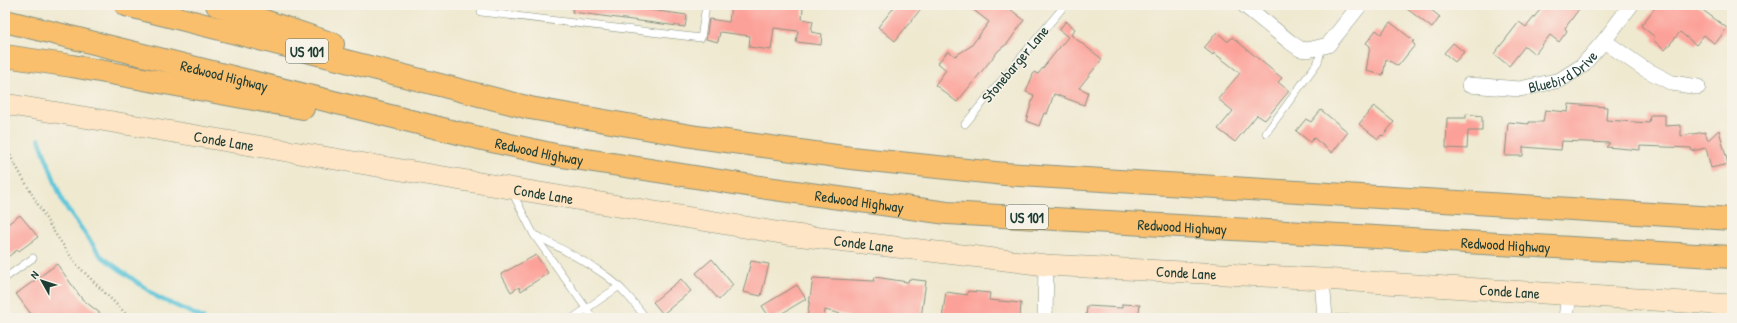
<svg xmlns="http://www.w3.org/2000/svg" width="1737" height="323" font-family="'Patrick Hand',sans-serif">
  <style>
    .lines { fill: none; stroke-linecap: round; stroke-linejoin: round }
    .stream { stroke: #5ec6da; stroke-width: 4.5 }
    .building { fill: #fca199 }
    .lane-casing { stroke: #879382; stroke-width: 8 }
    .street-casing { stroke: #879382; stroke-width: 16 }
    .secondary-casing { stroke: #879382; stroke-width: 22 }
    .highway-casing { stroke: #879382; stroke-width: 24 }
    .path { stroke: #879382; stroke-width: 2.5; stroke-dasharray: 1 3; stroke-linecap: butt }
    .lane { stroke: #fff; stroke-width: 7 }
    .street { stroke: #fff; stroke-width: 15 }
    .secondary { stroke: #fde5c5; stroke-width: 21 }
    .highway { stroke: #f9bf6d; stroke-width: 22 }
    .labels { text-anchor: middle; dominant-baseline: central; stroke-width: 3; stroke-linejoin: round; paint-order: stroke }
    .shield { fill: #f7f3e8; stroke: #60746a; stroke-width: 1 }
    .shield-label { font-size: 14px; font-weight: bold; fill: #1f3d34 }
    .street-label { font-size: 15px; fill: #1f3d34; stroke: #f7f3e8 }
  </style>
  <rect width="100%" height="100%" fill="#f7f3e8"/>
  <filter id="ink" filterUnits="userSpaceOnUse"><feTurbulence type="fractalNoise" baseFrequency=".025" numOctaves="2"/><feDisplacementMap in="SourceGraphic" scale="8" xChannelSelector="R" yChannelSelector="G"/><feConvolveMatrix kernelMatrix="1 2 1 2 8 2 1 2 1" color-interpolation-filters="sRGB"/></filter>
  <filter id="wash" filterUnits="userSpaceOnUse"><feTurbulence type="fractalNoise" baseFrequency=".012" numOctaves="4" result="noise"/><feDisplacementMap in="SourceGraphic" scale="16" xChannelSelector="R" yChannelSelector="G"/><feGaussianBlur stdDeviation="0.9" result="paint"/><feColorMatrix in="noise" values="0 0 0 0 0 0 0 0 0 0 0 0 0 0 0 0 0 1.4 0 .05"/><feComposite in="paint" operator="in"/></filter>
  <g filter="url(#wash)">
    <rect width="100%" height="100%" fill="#efe9d0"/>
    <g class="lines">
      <g class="stream">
        <polyline points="39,139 63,203 101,256 159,298 203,318"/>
        <polyline points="1456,318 1455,315 1509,318"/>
      </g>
    </g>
    <g id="blocks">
      <g class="building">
        <polygon points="573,5 614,5 687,15 685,27 572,12"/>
        <polygon points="731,5 793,5 793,7 803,8 802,19 813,21 811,32 822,34 821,45 796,42 798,31 774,28 771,50 749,47 750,36 720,32 718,42 706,39 709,19 729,22"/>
        <polygon points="896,5 924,5 895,41 878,27"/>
        <polygon points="967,5 1005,5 1024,20 1008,43 999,50 957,102 935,85 946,70 938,63 948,51 955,56 971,46 989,22"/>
        <polygon points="1402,5 1425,5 1440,17 1432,28"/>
        <polygon points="1544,5 1582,5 1565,28 1567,31 1559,42 1550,35 1535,54 1525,46 1509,66 1494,54 1519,22 1526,27"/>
        <polygon points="1657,5 1696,5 1727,28 1715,44 1704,35 1696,45 1680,32 1665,50 1653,40 1655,37 1641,26"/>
        <polygon points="1066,21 1075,29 1071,35 1102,59 1079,88 1088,92 1084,105 1054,94 1047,114 1044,113 1039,126 1026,121 1034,95 1026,92 1034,72 1038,74 1068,37 1059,30"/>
        <polygon points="1390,22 1414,41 1412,42 1415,45 1398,66 1386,59 1383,75 1366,71 1370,46 1366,43 1376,30 1381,34"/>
        <polygon points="1217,32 1227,41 1229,41 1232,37 1282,78 1278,82 1289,91 1265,120 1257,115 1235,142 1218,129 1233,111 1218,99 1240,73 1214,53 1213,55 1204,48"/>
        <polygon points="1453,43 1464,52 1455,62 1444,53"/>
        <polygon points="1569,104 1607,107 1606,120 1649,123 1650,115 1665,115 1665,126 1681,125 1681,136 1705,132 1708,140 1719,130 1728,164 1711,168 1706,148 1692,151 1691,148 1640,146 1640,150 1606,147 1610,143 1562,141 1561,150 1523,147 1523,156 1505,156 1508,122 1529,124 1529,122 1543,122 1545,110 1568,112"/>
        <polygon points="1374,106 1394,122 1383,136 1381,135 1378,139 1359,124"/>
        <polygon points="1321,110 1348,132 1332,153 1314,138 1310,142 1296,131 1306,119 1311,122"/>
        <polygon points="1466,114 1482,116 1482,131 1468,131 1467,149 1446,148 1447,118 1466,118"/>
        <polygon points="20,215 38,237 19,251 17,250 5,259 5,226"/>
        <polygon points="536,255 548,273 521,291 519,287 511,292 501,274"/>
        <polygon points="712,259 733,285 719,300 696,273"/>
        <polygon points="751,261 769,264 761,296 743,292"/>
        <polygon points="57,264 82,299 106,318 34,318 16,294"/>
        <polygon points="875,277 908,282 909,279 926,281 921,318 848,318 849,316 825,310 824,318 807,318 813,278 874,281"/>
        <polygon points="681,279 691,291 663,314 653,302"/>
        <polygon points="797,285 806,299 774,318 770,318 762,306"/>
        <polygon points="968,291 990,293 989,300 1021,303 1020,318 942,318 946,292 967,295"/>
        <polygon points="1122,304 1140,305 1138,318 1086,318 1087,306 1122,308"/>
      </g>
    </g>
  </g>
  <g filter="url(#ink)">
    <use href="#blocks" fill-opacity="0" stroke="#879382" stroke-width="1"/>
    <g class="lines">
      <g class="lane-casing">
        <g id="lane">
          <polyline points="482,5 481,12 701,38 706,5"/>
          <polyline points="965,124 1065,5"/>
          <polyline points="1266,133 1318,62 1322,47"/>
          <polyline points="512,192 534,235 593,318"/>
          <path d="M 537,236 C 560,248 584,260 605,275 C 621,286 634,303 646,318"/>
          <polyline points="5,278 33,258"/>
          <polyline points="573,318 618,287"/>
          <polyline points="1339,318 1346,318"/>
        </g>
      </g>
      <g class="street-casing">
        <g id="street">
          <polyline points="1244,5 1290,42 1300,49 1308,50 1328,45 1360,5"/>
          <polyline points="1604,41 1643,68 1672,83 1698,87"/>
          <path id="s1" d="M 1469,85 L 1520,89 L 1560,80 L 1582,66 L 1604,41 L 1631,5"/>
          <polyline points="1322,279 1325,318"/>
          <polyline points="1045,318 1046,265"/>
          <polyline points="1566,318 1569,295"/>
        </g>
      </g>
      <g class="secondary-casing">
        <g id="secondary">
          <path id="s2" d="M 5,104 L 787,234 L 1046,265 L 1322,279 L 1732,305"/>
        </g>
      </g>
      <g class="highway-casing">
        <g id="highway">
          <polyline points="126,5 530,108 697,137 851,158 1005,174 1732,219"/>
          <polyline points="217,5 333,44"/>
          <path id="s3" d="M 5,21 L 483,139 L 555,155 L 746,185 L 947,213 L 1732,257"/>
          <polyline points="5,56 72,66 303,108"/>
        </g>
      </g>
      <polyline class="path" points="5,140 12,159 29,189 52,229 76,264 130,318"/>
      <use href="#lane" class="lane"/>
      <use href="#street" class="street"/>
      <use href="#secondary" class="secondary"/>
      <use href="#highway" class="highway"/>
    </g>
  </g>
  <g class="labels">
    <g class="shield">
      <rect x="286" y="39" width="42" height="24" rx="3"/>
      <rect x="1006" y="205" width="42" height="24" rx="3"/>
    </g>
    <g class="shield-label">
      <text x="307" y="51">US 101</text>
      <text x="1027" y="217">US 101</text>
    </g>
    <g class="street-label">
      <text transform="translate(1015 64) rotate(-50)">Stonebarger Lane</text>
      <text stroke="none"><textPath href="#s1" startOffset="98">Bluebird Drive</textPath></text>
      <text stroke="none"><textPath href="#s3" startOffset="226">Redwood Highway</textPath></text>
      <text stroke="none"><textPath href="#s2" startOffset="222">Conde Lane</textPath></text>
      <text stroke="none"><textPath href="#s3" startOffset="550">Redwood Highway</textPath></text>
      <text stroke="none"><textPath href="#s2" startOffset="546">Conde Lane</textPath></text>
      <text stroke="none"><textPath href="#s3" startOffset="874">Redwood Highway</textPath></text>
      <text stroke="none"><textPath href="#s3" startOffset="1198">Redwood Highway</textPath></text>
      <text stroke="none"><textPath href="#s2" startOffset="870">Conde Lane</textPath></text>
      <text stroke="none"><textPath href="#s3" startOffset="1522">Redwood Highway</textPath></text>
      <text stroke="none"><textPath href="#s2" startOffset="1194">Conde Lane</textPath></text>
      <text stroke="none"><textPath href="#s2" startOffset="1518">Conde Lane</textPath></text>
    </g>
  </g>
  <rect width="1737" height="323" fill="none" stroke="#f7f3e8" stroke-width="20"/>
  <g transform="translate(42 281) rotate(309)" stroke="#f7f3e8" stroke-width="3" paint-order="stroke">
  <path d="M0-3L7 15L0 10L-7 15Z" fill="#1f3d34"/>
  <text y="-6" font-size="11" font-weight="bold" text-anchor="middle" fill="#1f3d34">N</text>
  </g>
</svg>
